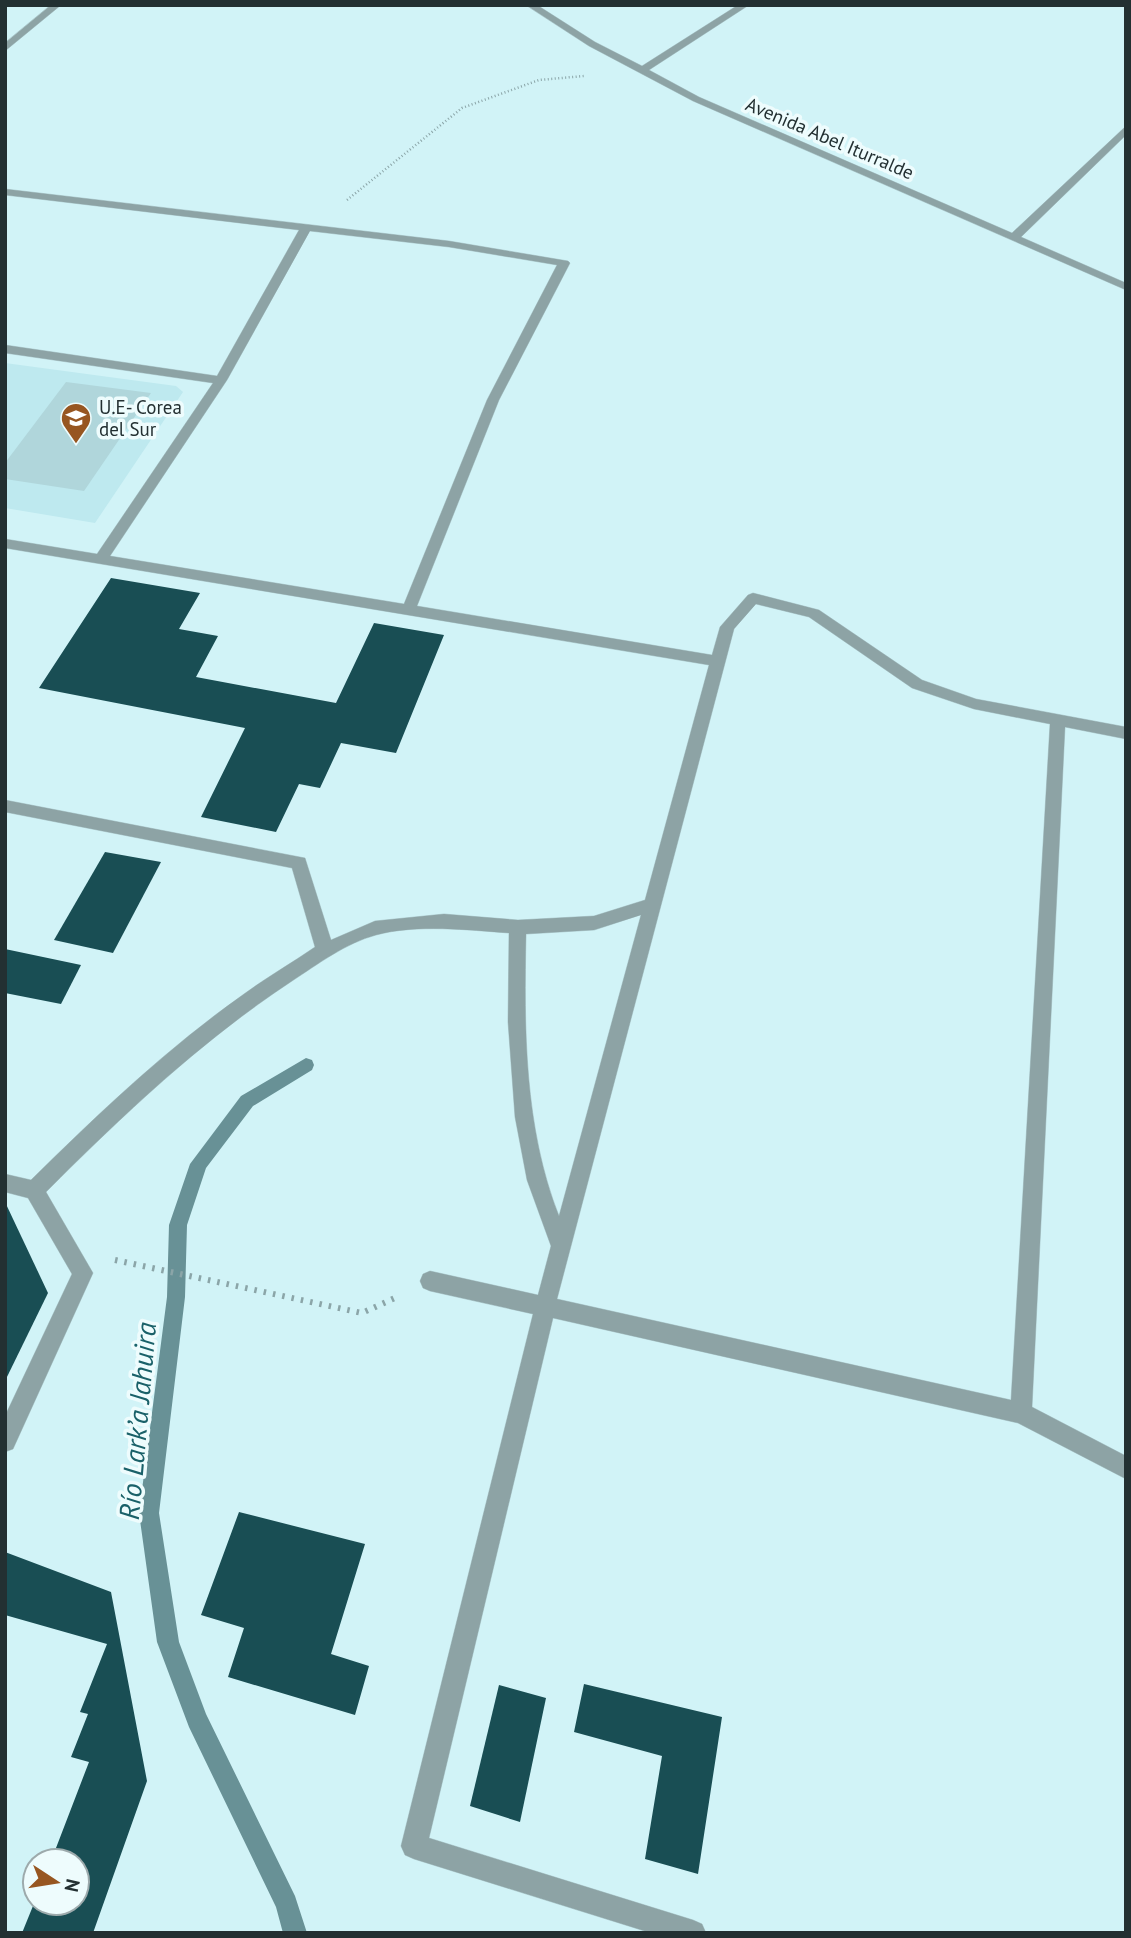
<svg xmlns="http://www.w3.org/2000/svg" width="1131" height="1938" font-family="'PT Sans',sans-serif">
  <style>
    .built { fill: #bee9ef }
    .green { fill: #b0d6db }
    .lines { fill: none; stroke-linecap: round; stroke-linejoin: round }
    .stream { fill: #689196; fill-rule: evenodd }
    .building { fill: #194e54 }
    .minor-casing { stroke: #b2d0d4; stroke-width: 1 }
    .path-far1 { stroke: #8ba5a8; stroke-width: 2.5; stroke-dasharray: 1 2.5; stroke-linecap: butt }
    .path { stroke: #8ba5a8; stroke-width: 6; stroke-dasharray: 2.5 7; stroke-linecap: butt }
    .minor { fill: #8da3a5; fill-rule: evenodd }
    .labels { text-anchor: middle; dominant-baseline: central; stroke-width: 7; stroke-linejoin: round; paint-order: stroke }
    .far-street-label { font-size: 19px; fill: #233032; stroke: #eefcfd }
    .far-poi-label { font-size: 19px; fill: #233032; stroke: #eefcfd; text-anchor: start }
    .near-water-label { font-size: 28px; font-style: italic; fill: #1a6169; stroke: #eefcfd }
  </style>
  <rect width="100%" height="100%" fill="#d1f3f7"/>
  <polygon class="built" points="5,363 176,386 183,392 95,523 5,508"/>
  <polygon class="green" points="66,382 151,393 84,491 5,479 5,463"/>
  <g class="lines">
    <polygon class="stream" points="306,1058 312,1060 314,1065 312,1070 253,1106 206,1168 187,1225 185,1297 159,1513 179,1642 206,1714 295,1896 307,1933 283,1933 276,1907 189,1727 157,1642 139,1513 167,1297 169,1225 190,1164 241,1096"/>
  </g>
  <g class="building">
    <polygon points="111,578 200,593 179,629 218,636 196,677 336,703 374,623 444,635 396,753 341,743 320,788 299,784 276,832 201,817 245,728 39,688"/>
    <polygon points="105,852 161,862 113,953 54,940"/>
    <polygon points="5,949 81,965 61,1004 5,993"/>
    <polygon points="5,1202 48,1293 5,1381"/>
    <polygon points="239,1512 365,1544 331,1654 369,1666 355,1715 228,1677 244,1628 201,1615"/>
    <polygon points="5,1552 111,1592 147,1781 93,1933 22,1933 35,1901 35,1903 77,1903 77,1861 51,1861 89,1762 71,1757 88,1714 80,1712 107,1644 5,1615"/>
    <polygon points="584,1684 722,1717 698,1874 645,1859 662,1756 574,1732"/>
    <polygon points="499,1685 546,1698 520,1822 470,1806"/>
  </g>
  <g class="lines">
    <g class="minor-casing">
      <g id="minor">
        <polygon points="51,5 61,5 5,51 5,43"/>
        <polygon points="526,5 537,5 595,42 642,66 738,5 749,5 649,70 699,97 1012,233 1126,126 1126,135 1021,237 1126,283 1126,290 693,101 589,46"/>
        <path d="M 5,189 L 449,241 L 568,261 L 570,263 L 499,400 L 417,606 L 712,655 L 720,627 L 748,595 L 753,593 L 819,610 L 922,680 L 976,699 L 1126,727 L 1126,739 L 1065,727 L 1032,1407 L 1126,1456 L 1126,1479 L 1018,1423 L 553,1318 L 429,1838 L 693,1920 L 702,1924 L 706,1933 L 651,1933 L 414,1859 L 405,1855 L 401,1846 L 533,1314 L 430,1291 L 423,1288 L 420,1281 L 423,1274 L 430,1271 L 538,1295 L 551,1246 L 527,1180 L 515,1117 L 508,1022 L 509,933 C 468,930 416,924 376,935 C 346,943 318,964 292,981 C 201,1041 123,1115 46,1192 L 93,1273 L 13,1449 L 5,1452 L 5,1416 L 72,1274 L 28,1198 L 5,1192 L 5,1174 L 31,1180 C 98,1114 166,1049 244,994 C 267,977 292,963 315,947 L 292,868 L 5,812 L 5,800 L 305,858 L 331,940 L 375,921 L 444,914 L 518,920 L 594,916 L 645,900 L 709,665 L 5,548 L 5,539 L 97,554 L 213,383 L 5,353 L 5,345 L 217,376 L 299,230 L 5,195 ZM 310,231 L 449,247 L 557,265 L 487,400 L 404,604 L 110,556 L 227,380 ZM 756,604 L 809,617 L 912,688 L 974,709 L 1050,724 L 1011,1400 L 557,1299 L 734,629 ZM 641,915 L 559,1216 C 524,1127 524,1028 526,934 L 594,930 Z"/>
      </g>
    </g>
    <polyline class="path-far1" points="347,200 462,108 539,80 584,76"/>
    <polyline class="path" points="115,1260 362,1313 397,1297"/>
    <use href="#minor" class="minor"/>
  </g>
  <defs>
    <g id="school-pin" transform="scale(1.575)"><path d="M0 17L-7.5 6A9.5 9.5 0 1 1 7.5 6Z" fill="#975621" stroke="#eefcfd"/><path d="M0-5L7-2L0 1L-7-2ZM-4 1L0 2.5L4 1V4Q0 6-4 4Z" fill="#fff"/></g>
  </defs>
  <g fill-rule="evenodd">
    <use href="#school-pin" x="76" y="418"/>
  </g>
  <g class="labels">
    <g class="far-street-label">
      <text transform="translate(830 138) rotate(23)">Avenida Abel Iturralde</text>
    </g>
    <g class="far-poi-label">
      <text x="99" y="407">U.E- Corea<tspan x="99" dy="22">del Sur</tspan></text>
    </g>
    <g class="near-water-label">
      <text transform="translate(137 1421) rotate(-85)">Río Lark’a Jahuira</text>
    </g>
  </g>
  <rect width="1131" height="1938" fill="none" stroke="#233032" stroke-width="14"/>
  <g transform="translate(56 1882) rotate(102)"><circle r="33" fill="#eefcfd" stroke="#9daaac" stroke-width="2"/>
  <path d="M0-5L12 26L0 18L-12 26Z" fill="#975621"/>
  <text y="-10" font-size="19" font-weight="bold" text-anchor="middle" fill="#233032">N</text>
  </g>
</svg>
